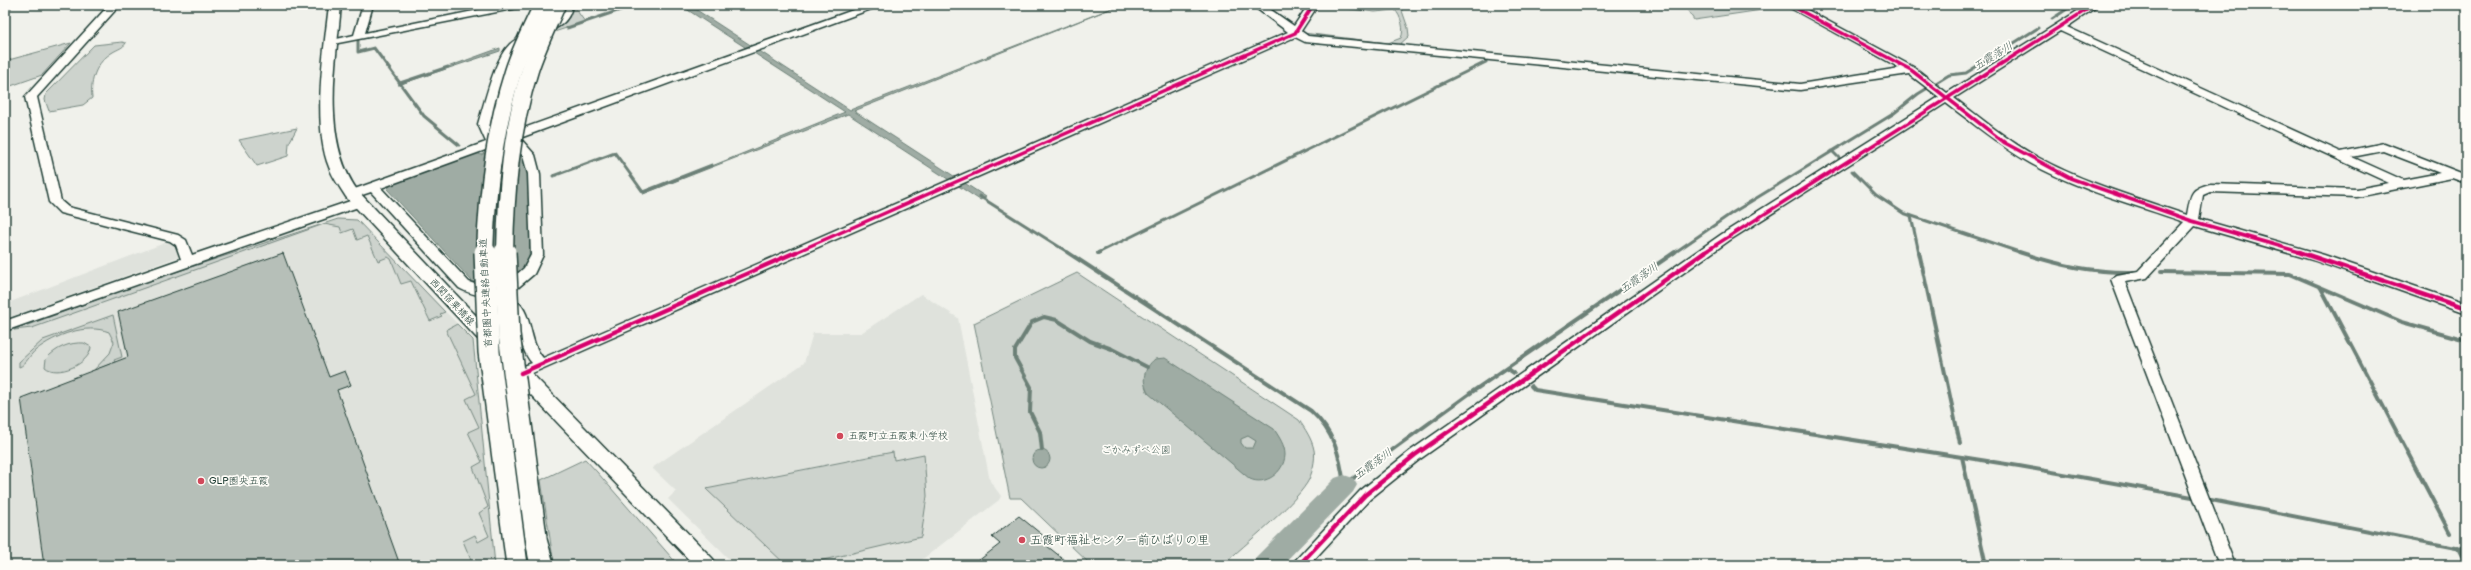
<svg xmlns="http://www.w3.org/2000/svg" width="2471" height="570" font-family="'Balsamiq Sans','Klee One',sans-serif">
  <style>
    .built { fill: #dfe2dc }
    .green { fill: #cdd3cd; stroke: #768880 }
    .water { fill: #9faca4; stroke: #6c8077; fill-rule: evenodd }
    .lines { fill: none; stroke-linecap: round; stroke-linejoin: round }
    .stream-far1 { stroke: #6c8077; stroke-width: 3 }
    .stream { stroke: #6c8077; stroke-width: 4 }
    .river { fill: #9faca4; fill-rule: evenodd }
    .building { fill: #b6bfb8; stroke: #1f3d34 }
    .minor-casing { stroke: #1f3d34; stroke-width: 3 }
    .major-casing { stroke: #1f3d34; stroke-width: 3 }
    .highway-casing { stroke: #1f3d34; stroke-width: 3 }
    .minor { fill: #fdfcf7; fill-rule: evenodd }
    .major { fill: #fdfcf7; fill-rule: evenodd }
    .highway { fill: #fdfcf7; fill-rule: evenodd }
    .highway-bridge-far1-casing { stroke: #1f3d34; stroke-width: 19; stroke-linecap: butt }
    .highway-bridge-casing { stroke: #1f3d34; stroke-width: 24; stroke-linecap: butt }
    .highway-bridge-far1 { stroke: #fdfcf7; stroke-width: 16 }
    .highway-bridge { stroke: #fdfcf7; stroke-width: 21 }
    .cycleway-far1-casing { stroke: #fdfcf7; stroke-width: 5.5 }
    .cycleway-casing { stroke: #fdfcf7; stroke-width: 7 }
    .cycleway-far1 { stroke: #d6006c; stroke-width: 3.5 }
    .cycleway { stroke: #d6006c; stroke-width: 4.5 }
    .poi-dot { fill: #d1495b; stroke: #fdfcf7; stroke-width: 1.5 }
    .labels { text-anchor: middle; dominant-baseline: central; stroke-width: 3.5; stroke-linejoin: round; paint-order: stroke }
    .street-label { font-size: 10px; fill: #1f3d34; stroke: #fdfcf7 }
    .poi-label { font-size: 10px; fill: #1f3d34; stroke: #fdfcf7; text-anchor: start }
    .park-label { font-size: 10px; fill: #425b53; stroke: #fdfcf7 }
    .water-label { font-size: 11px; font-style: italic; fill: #455e56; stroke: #fdfcf7 }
    .near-poi-label { font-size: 12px; fill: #1f3d34; stroke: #fdfcf7; text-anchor: start }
  </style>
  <rect width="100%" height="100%" fill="#f0f1eb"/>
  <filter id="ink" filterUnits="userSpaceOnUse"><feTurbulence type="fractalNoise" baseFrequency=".025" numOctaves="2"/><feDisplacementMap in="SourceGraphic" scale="8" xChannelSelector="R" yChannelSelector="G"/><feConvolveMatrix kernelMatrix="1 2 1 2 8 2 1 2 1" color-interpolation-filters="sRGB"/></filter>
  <g filter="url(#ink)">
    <g class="built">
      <polygon points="338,219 357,220 473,340 495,565 5,565 5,333 142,283"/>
      <polygon points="170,241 177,244 178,257 5,319 5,304"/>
      <polygon points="921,294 958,318 990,481 1001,496 999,500 915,565 735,565 668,499 676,491 652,468 804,363 813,333 861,333"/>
    </g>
    <g class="green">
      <polygon points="570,5 576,5 575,8 585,22 551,33"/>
      <path d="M 1319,5 L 1374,9 L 1400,5 L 1408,28 L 1409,36 L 1397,47 L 1308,38 L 1303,33 L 1388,43 L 1401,38 C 1405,30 1401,16 1395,10 L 1375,12 Z"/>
      <polygon points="1684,5 1757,5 1762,10 1694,20"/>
      <path d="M 122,42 L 126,43 C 123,48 118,49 113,52 C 96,62 90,80 92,98 L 83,105 L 49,111 L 45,100 L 46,94 L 94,45 Z"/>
      <polygon points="71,43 42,75 5,88 5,61"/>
      <polygon points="297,128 289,143 288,156 257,166 239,140"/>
      <polygon points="338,219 357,220 445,312 440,314 442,316 430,321 411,281 401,284 391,259 388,257 378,261 367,236 357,240 353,229 342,233 340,227 324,224 32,328 14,330 142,283"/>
      <path d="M 1077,273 L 1299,420 C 1305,429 1312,439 1314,450 C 1316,459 1312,475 1307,483 C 1291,508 1246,543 1223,565 L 1091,565 L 1021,498 L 1010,498 L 974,323 Z"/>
      <path d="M 113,315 L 122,357 L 114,360 L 115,362 L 93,371 L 110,353 L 114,342 L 109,332 C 86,323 55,335 36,350 C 30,354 26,365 19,367 L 19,362 L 43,340 Z"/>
      <polygon points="457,324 473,340 495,565 473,565 463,541 475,535 478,542 489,536 479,513 488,507 473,467 482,462 468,432 479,427 466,399 476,394 446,330"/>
      <path d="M 84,343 L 91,347 C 90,364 57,378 45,367 L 46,359 C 56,348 69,342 84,343 Z"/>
      <polygon points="893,452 894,460 924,454 927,496 921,537 802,565 786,565 706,489"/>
      <polygon points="585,459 597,472 678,565 554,565 541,480"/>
    </g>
    <g class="water">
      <polygon points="680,5 689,5 850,110 1120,5 854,111 986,197 980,200 848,114 643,194 845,112"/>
      <polygon points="500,48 500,51 398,85"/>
      <path d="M 515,140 C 537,181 530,216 529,260 L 524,270 L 503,289 L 478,286 L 470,279 L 387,189 L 392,184 L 477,153 L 481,155 L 499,145 Z"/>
      <path d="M 1165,358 L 1274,429 C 1279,437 1285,445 1285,455 C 1284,473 1265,486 1250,479 L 1148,393 C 1141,380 1144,368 1155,359 ZM 1248,436 L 1256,441 L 1253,448 L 1245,448 L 1241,443 L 1241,439 Z"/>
      <circle cx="1041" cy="459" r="9"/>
    </g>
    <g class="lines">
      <g class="stream-far1">
        <polyline points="5,14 12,5"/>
        <polyline points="1283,19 1292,25"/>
        <polyline points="2052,19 2073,5"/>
        <polyline points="567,28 635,5"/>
        <polyline points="358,41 358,52 374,48 424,116 459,145"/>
        <polyline points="400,83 448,67"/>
        <polyline points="1832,151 1840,159"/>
        <polyline points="1852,171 1876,195 1903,213 2022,253"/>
        <polyline points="553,176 615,153 643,192 712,165"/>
        <polyline points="979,196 1069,253"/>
        <polyline points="1911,216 1919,253"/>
        <polyline points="1098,253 1486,62"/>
        <polyline points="1674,253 1732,213 1893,114 1918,94 1949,75 1966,73 2038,28"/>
      </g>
      <g class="stream">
        <path d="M 1067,252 L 1311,411 C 1334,432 1340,455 1344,485 L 1469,394 L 1675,252"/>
        <polyline points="1919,252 1960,443"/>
        <path d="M 2019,252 C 2059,265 2092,273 2134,272"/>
        <polyline points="1098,253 1100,252"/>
        <polyline points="2161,272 2290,274 2402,322 2466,340"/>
        <polyline points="2321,288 2450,533"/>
        <polyline points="1508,369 1514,373"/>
        <polyline points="1531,386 1535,390 2019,466 2198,498"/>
        <polyline points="1042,450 1040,432 1030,412 1031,387 1015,358 1015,350 1032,322 1044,317 1057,320 1090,341 1112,349 1147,367"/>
        <polyline points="1962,457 1986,565"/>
        <polyline points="2206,499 2466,550"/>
        <polyline points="2458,548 2466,564"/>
      </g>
      <polygon class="river" points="1344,475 1353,478 1357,485 1353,492 1282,565 1252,565 1256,557 1335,478"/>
    </g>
    <g class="building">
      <polygon points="283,253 329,377 345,371 351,385 337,390 400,565 44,565 21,398 128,357 118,312"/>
      <polygon points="1019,516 1051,542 1047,546 1071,565 973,565 1000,544 992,537"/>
    </g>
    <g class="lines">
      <g class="minor-casing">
        <g id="minor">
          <polygon points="109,5 120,5 37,97 61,201 68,207 178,235 186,240 192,255 356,199 364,199 366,202 364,205 5,331 5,321 181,259 176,245 170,241 60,213 49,202 25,97"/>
          <polygon points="363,5 373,5 365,33 503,5 523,5 518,8 328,45 328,41 354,35"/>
          <path d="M 562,5 L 572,5 C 569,34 533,32 517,49 C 506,60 495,107 490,124 L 496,138 L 867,5 L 882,5 L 520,138 L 535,155 L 540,174 L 543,255 L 534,274 L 508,296 C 535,306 526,339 543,358 L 1288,32 L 1252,5 L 1264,5 L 1294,26 L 1308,5 L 1318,5 L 1301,31 L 1308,36 L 1800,84 L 1900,68 L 1785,5 L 1798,5 L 1915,68 L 1947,93 L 2087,5 L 2099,5 L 2067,27 L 2341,152 L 2384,143 L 2466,175 L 2466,183 L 2452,178 L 2357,197 L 2210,192 L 2203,195 L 2199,219 L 2324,255 L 2466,304 L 2466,314 L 2316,261 L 2195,226 L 2147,278 L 2125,282 L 2235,565 L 2219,565 L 2111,279 L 2117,275 L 2138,271 L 2184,222 C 2133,204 2078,190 2030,163 C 2000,146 1974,124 1946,103 L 1730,240 L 1420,459 L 1370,499 L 1309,565 L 1291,565 L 1360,491 L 1410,451 L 1722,234 L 1939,97 L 1909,74 L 1800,90 L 1305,42 L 1295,37 L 521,378 L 516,377 L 514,373 L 516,369 L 532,363 C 517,346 521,318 508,307 C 495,296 474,297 459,288 L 371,192 L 353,198 L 347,194 L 349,191 L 486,142 L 478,124 C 485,102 494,59 510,44 C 525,30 559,30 562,5 ZM 2060,31 L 2389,183 L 2357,189 L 2210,184 C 2189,189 2191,195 2187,215 C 2137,198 2085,183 2039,158 C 2008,141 1982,119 1954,98 ZM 510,141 L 523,156 L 528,174 L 531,255 L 524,268 L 497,292 L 469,282 L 381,188 ZM 2383,151 L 2440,173 L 2403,180 L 2352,157 Z"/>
        </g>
      </g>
      <g class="major-casing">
        <path id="major" d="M 329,5 L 341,5 C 336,64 321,138 357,190 L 499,340 L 713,559 L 716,565 L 694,565 L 487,349 L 346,197 C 340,187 333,178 329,167 C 312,125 324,50 329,5 Z"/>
      </g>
      <g class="highway-casing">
        <polygon id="highway" points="536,528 544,530 554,565 530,565 525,537 528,530"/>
      </g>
      <use href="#minor" class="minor"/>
      <use href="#major" class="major"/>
      <use href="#highway" class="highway"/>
      <g class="highway-bridge-far1-casing">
        <g id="highway-bridge-far1">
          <path d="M 485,253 C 487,192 494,131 513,72 C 520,49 532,27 542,5"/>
          <path d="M 505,253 C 506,191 511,129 530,70 C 537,48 548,26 557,5"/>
        </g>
      </g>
      <g class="highway-bridge-casing">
        <g id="highway-bridge">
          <polyline points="485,252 489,352 517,565"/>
          <polyline points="505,252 509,334 536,537"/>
        </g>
      </g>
      <use href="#highway-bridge-far1" class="highway-bridge-far1"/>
      <use href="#highway-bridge" class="highway-bridge"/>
      <g class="cycleway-far1-casing">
        <g id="cycleway-far1">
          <polyline points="1790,5 1911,70 2005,143 2070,178 2192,221 2303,253"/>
          <polyline points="794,253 1295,33 1313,5"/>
          <polyline points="1703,253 2094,5"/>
        </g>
      </g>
      <g class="cycleway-casing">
        <g id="cycleway">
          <polyline points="2299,252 2466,309"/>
          <polyline points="521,373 796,252"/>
          <polyline points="1299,565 1365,495 1415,455 1705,252"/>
        </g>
      </g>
      <use href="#cycleway-far1" class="cycleway-far1"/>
      <use href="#cycleway" class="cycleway"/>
    </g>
  </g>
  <g class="poi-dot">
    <circle cx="840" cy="436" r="4"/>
    <circle cx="201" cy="481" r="4"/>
    <circle cx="1022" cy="540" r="4"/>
  </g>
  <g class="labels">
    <g class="street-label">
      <text transform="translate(486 293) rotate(-93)">首都圏中央連絡自動車道</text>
      <text transform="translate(452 302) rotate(47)">西関宿栗橋線</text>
    </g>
    <g class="poi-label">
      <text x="848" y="436">五霞町立五霞東小学校</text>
      <text x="209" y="481">GLP圏央五霞</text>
    </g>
    <g class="park-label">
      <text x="1136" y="450">ごかみずべ公園</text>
    </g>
    <g class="water-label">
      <text transform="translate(1993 56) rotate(-32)">五霞落川</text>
      <text transform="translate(1639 278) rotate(-35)">五霞落川</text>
      <text transform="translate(1373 464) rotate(-36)">五霞落川</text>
    </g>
    <g class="near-poi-label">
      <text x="1030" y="540">五霞町福祉センター前ひばりの里</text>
    </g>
  </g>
  <rect width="2471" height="570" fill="none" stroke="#fdfcf7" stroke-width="20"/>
  <rect x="10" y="10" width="2451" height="550" fill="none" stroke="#1f3d34" stroke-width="1.5" filter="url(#ink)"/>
</svg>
